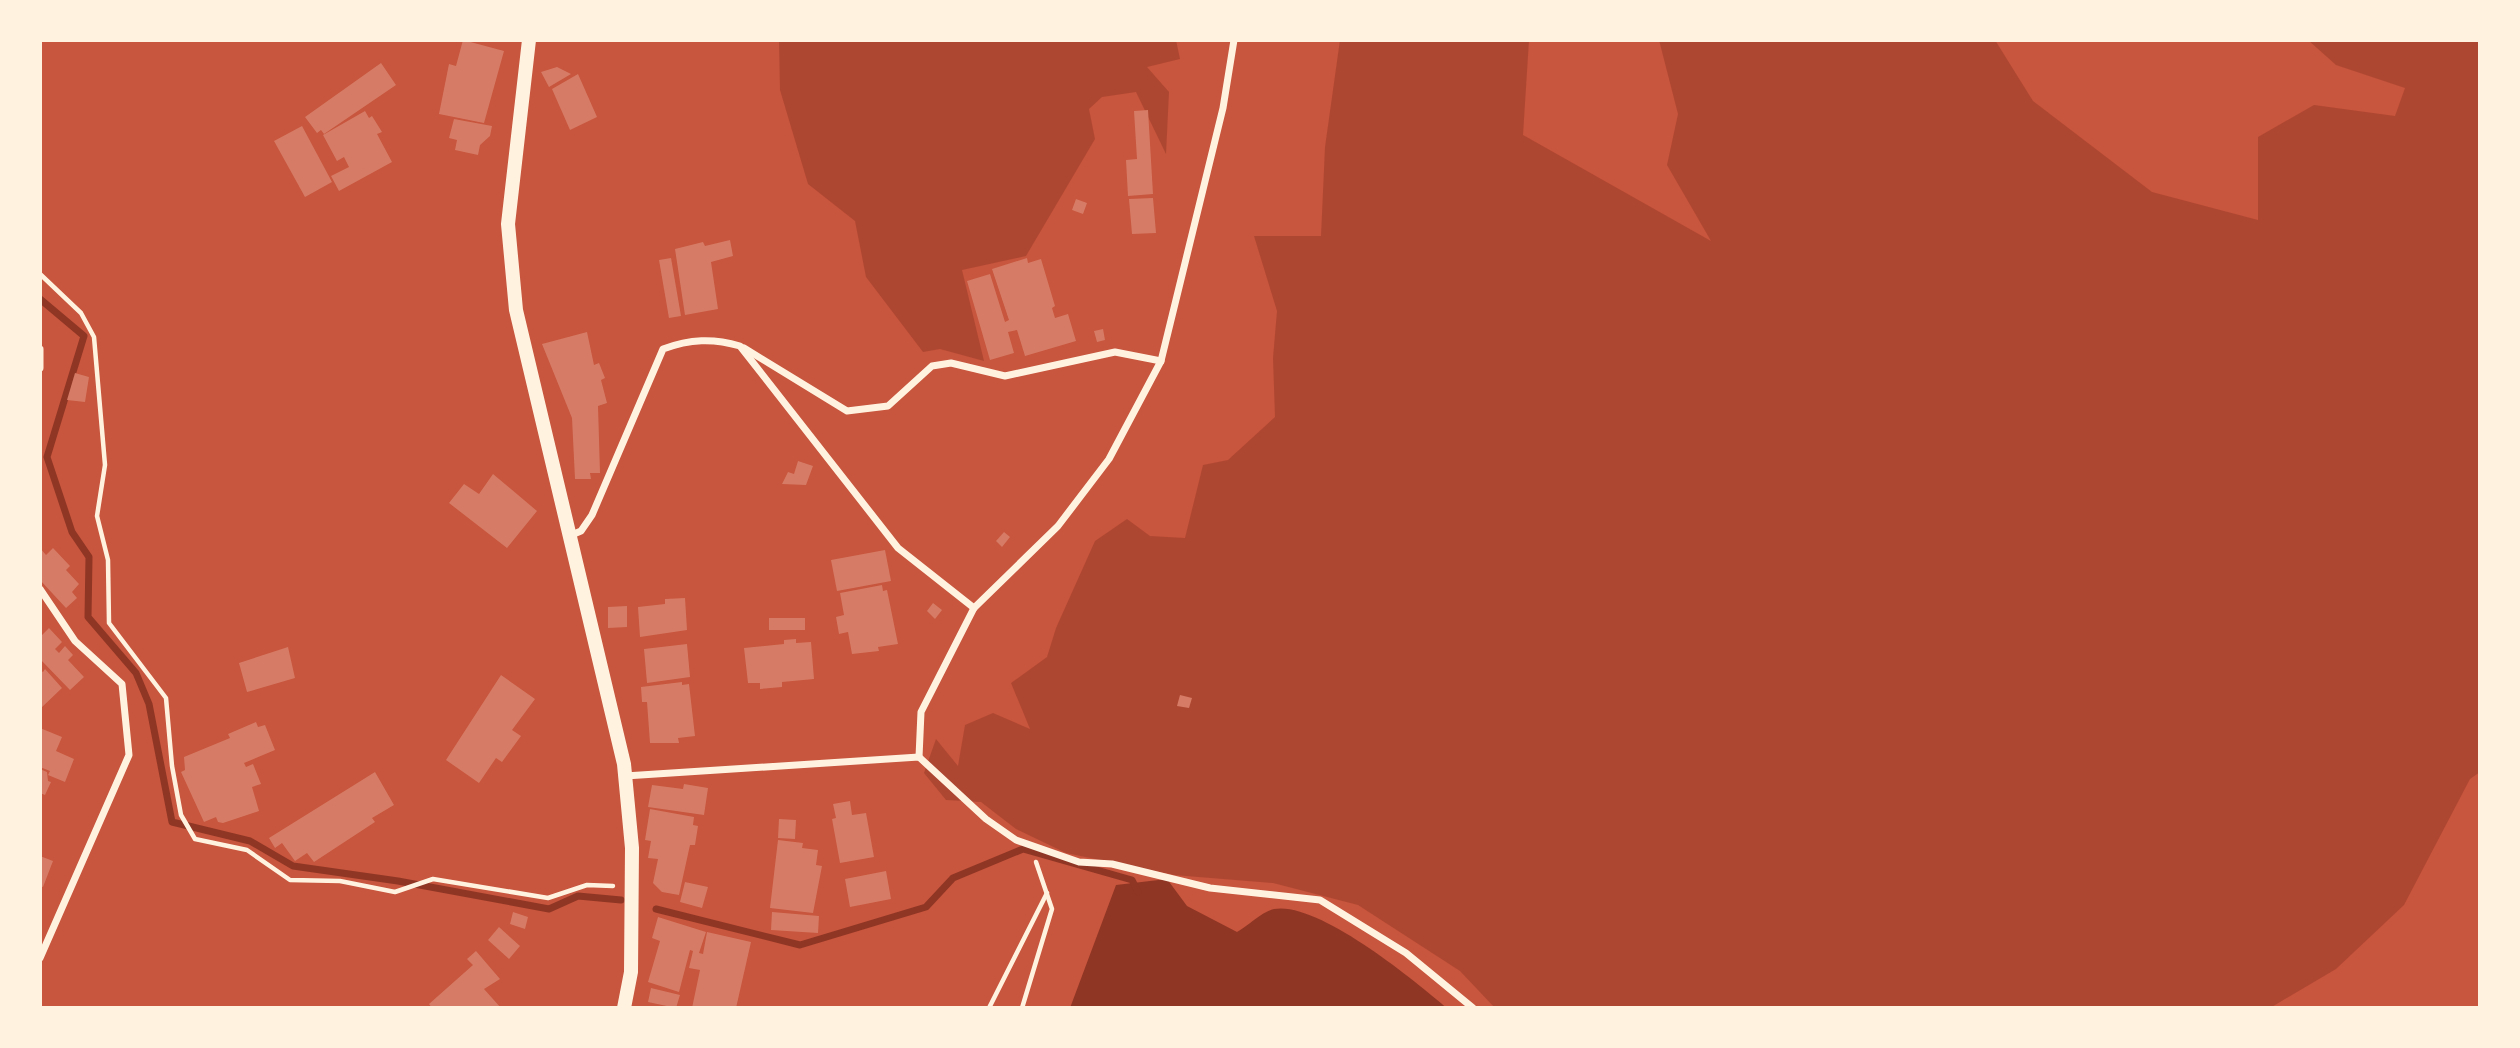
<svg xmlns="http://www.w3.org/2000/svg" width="2520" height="1048" font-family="'Work Sans',sans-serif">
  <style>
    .green { fill: #ae4732 }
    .water { fill: #8f3625 }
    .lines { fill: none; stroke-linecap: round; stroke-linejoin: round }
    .stream { stroke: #8f3625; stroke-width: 7 }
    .building { fill: #d67c66 }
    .path { stroke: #fff3e0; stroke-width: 4.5 }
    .minor { stroke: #fff3e0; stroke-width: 7 }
    .secondary { stroke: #fff3e0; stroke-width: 14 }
  </style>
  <rect width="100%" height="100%" fill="#c8553d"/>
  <g class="green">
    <polygon points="779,40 1176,40 1180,59 1147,67 1169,92 1166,154 1136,92 1102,97 1089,109 1095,139 1026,256 962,270 984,361 940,349 923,352 866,277 855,221 808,184 780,90"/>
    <polygon points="1340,40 1529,40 1523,135 1711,241 1667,165 1678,114 1659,40 1995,40 2033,101 2152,192 2258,220 2258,137 2314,105 2395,116 2405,88 2336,65 2308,40 2480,40 2480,772 2470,779 2404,905 2336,969 2270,1008 1495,1008 1460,971 1358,905 1273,883 1174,875 1066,853 1016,829 981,802 946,800 924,773 936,739 958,766 965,725 993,713 1030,729 1011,683 1047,657 1056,628 1095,541 1127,519 1150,536 1185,538 1203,465 1228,460 1275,417 1273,358 1277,311 1254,236 1321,236 1325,147"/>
  </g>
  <path class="water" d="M 1167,879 L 1187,906 L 1237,932 C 1248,926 1263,911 1274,909 C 1318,901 1414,980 1447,1008 L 1070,1008 L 1116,885 Z"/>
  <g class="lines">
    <g class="stream">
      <polyline points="40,299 84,336 47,457 72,532 89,557 88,617 136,673 149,704 172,822 250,841 293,866 398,881 549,909 578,896 621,900"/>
      <polyline points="656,909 800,945 926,907 953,878 1023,849 1132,880 1138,892"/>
    </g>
  </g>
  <g class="building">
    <polygon points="463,40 504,51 484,123 439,114 449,64 456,66"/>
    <polygon points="381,63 396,85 324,134 321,130 317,133 305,117"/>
    <polygon points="557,67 571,74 549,87 541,72"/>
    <polygon points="578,74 597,117 570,130 552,89"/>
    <polygon points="1148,110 1153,194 1128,196 1126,160 1137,159 1134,111"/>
    <polygon points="365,111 369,118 372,116 382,132 377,134 392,162 339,191 331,176 349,167 344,157 337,161 323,135"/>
    <polygon points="454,119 492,126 490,136 480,145 478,155 455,150 457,140 449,138"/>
    <polygon points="302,126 332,182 305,197 274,141"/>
    <polygon points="1153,198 1156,233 1132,234 1129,199"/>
    <polygon points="1076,199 1087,203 1083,214 1072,210"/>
    <polygon points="730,240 733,256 711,262 718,309 685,315 675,249 703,242 705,246"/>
    <polygon points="671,258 681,316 669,318 659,260"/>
    <polygon points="1027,258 1028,263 1041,259 1055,306 1052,308 1055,318 1068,314 1076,341 1025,356 1017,330 1008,332 1014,353 990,360 967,281 990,274 1005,322 1009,320 992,269"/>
    <polygon points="1103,329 1105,340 1097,342 1094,331"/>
    <polygon points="587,332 594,365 599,363 605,378 601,380 607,403 598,406 600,473 590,473 591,479 575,479 572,418 542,344"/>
    <polygon points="75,373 89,377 85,402 67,400"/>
    <polygon points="798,461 813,466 806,485 782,484 788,472 794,474"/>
    <polygon points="493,474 537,511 507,548 449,503 464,484 479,494"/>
    <polygon points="1004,532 1010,537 1002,547 996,541"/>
    <polygon points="40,548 46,555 53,548 70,566 66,570 79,584 72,592 77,598 66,608 40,580"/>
    <polygon points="885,550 891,581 837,591 831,560"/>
    <polygon points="882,585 883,591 887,590 898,644 878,647 879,651 852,654 848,632 839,634 836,617 844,615 840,593"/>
    <polygon points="685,598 687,630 640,637 638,607 665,604 665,599"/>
    <polygon points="933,603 942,610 935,619 927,611"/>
    <polygon points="627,606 627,627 608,628 608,607"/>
    <rect x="769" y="618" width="36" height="12"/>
    <polygon points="49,628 62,642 55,649 59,653 65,646 73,655 68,660 84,677 70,690 40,659 40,637"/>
    <polygon points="796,639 796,643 811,642 814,679 782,682 782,687 760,689 760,683 748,683 744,648 784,644 784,640"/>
    <polygon points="687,644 690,677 647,683 644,649"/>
    <polygon points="288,647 295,678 247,692 239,663"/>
    <polygon points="45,669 62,688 40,709 40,670 43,672"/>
    <polygon points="501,675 535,699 512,730 521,736 502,762 496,758 479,783 446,760"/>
    <polygon points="682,682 682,685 689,684 695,736 678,738 679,743 650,743 647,702 642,702 641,687"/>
    <polygon points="1180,695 1192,698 1189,708 1177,706"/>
    <polygon points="256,722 258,727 265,725 275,750 244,763 246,767 253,764 261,784 252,787 259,811 223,823 218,822 216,817 204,822 181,772 185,770 184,757 230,738 228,734"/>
    <polygon points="40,728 62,737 56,751 74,759 65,782 48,775 50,771 40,767"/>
    <polygon points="40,769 47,772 48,781 51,782 45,795 40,793"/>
    <polygon points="375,772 394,805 372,818 375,822 314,862 307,853 295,861 282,843 275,848 269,838"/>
    <polygon points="684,784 708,788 704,815 648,807 652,785 683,789"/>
    <polygon points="850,801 852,815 866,813 874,857 840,863 832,819 836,818 833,804"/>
    <polygon points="650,809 694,817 693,825 698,826 695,845 690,845 679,895 662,892 653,883 658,859 648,858 651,841 645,840"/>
    <polygon points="779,819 796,820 795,839 778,838"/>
    <polygon points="778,840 803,843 802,848 818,850 816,865 822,866 813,913 770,908"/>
    <polygon points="40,856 53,861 43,887 40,886"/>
    <polygon points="886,871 891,899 850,907 845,879"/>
    <polygon points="685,882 708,887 702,908 680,902"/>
    <polygon points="513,912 528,917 525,929 510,924"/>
    <polygon points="772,912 819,916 818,933 771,930"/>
    <polygon points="658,917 706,932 699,953 703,954 707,932 751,942 736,1008 692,1008 700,970 689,968 693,951 690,950 679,992 648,982 660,941 652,938"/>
    <polygon points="499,927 520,946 509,959 488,940"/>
    <polygon points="476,951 500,979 484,989 501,1008 432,1008 429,1004 473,965 467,959"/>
    <polygon points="651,988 680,995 676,1008 648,1002"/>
  </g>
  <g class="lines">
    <g class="path">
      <polyline points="40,274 81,313 94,337 105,465 97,516 108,560 109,623 166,698 172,766 181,815 195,839 247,850 290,880 340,881 395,892 433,879 548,898 587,885 613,886"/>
      <polyline points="989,1008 1047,893"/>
      <polyline points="1022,1008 1052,909 1036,862"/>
    </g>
    <g class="minor">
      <polyline points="744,348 847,411 888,406 932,366 951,363 1005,376 1115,352 1161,361"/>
      <polyline points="40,349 40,368"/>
      <path d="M 569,536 L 581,531 L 592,515 L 663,349 C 690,339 713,338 740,346 L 898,548 L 974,608"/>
      <polyline points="40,589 75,641 122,684 129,755 40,958"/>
      <polyline points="919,757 921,712 974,608 1058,526 1109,459 1161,361 1223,108 1234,40"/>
      <polyline points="625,776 919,757 986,819 1016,840 1079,862 1112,864 1210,888 1320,900 1406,953 1473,1008"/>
    </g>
    <polyline class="secondary" points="529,40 508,224 516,310 624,764 632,848 631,972 624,1008"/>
  </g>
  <rect width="2520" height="1048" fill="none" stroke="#fff3e0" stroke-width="84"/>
</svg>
